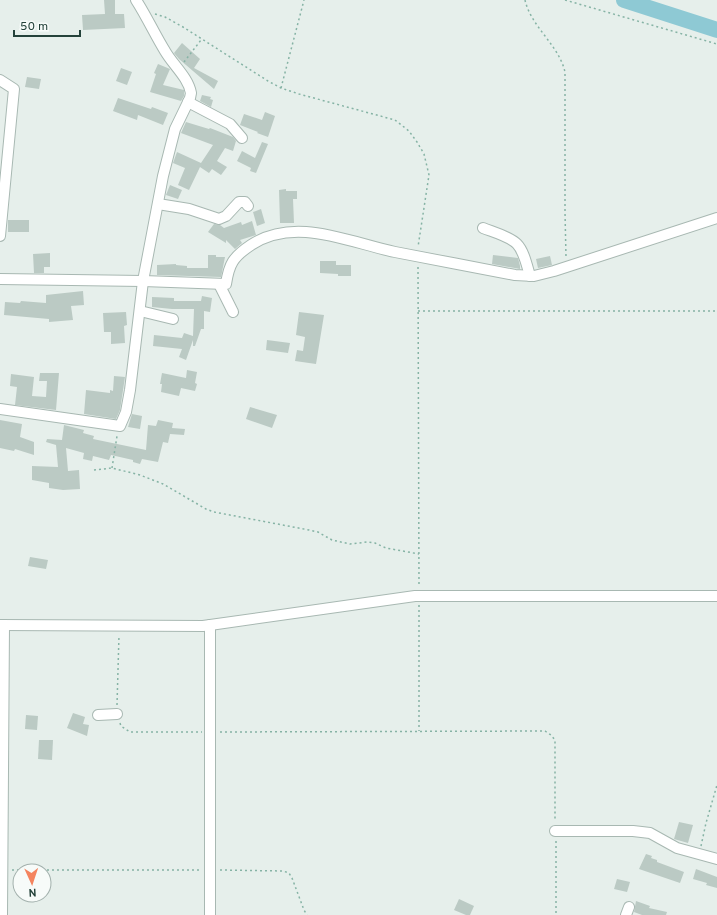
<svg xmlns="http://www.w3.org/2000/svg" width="717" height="915" font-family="Overpass,sans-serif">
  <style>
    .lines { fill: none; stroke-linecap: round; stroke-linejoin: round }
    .river { stroke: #8ec9d4; stroke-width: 16 }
    .building { fill: #bbcac4 }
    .minor-casing { stroke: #a8b8b2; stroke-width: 12 }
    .path { stroke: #86b3a5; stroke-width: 1.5; stroke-dasharray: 2 3; stroke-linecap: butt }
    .minor { stroke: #fff; stroke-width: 10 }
  </style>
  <rect width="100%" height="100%" fill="#e6efeb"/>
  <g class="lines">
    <polyline class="river" points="624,0 717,30"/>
  </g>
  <g class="building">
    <polygon points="104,0 115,0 115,14 124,14 125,28 83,30 82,15 105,14"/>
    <polygon points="182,43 200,59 194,68 218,81 214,89 179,59 174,53"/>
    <polygon points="158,64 170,69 163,85 184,90 184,96 181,101 150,92 156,74 154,73"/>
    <polygon points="121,68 132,72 127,85 116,81"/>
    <polygon points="27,77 41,79 39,89 25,87"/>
    <polygon points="202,95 211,97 210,99 213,100 211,107 200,101"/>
    <polygon points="118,98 151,109 152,107 168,113 163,125 138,115 137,120 113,111"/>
    <polygon points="265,112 275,116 268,137 257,133 258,132 240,125 244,114 262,120"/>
    <polygon points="186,122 209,129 210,128 233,137 236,141 233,151 225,148 217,161 227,167 221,175 212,169 209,173 200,167 189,190 178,185 185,168 173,163 177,152 201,163 213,145 181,133"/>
    <polygon points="262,142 268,144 256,173 250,171 251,168 237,161 242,151 255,158"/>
    <polygon points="170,185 182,190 178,199 166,195"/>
    <polygon points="286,189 286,191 297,191 297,199 293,199 294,223 280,223 279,190"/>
    <polygon points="261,209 265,223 257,226 253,212"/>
    <rect x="8" y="220" width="21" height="12"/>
    <polygon points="252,221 256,235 240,240 242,243 235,249 226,240 226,243 208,232 214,224 220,225 224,228 241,222 242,225"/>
    <polygon points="50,253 50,267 44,267 44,273 34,273 33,254"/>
    <polygon points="208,255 216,255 216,257 225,257 221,277 157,275 157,265 176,264 176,265 187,266 187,268 208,268"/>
    <polygon points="493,255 518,258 520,266 520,269 492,264"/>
    <polygon points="550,256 552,265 538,268 536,259"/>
    <polygon points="320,261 336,261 336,265 351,265 351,276 338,276 338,274 320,273"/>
    <polygon points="83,291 84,305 71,306 73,320 49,322 49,319 4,315 5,302 20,303 21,301 46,303 46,295"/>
    <polygon points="202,296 212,298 210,312 204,311 204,329 201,329 195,346 193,346 193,340 186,360 179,357 182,349 153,346 154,335 182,338 184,333 193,336 194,309 172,309 152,307 152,297 174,298 174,301 201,301"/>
    <polygon points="126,312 127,325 124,326 125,343 111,344 111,332 104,332 103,313"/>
    <polygon points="299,312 324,315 316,364 295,361 297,350 303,351 305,337 296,335"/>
    <polygon points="267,340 290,343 288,353 266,350"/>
    <polygon points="187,370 197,372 195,383 197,384 195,391 181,388 179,396 161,392 162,384 160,384 162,373 186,378"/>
    <polygon points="40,373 59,373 56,410 15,405 17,387 10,386 11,374 34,377 32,396 46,397 47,381 39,381"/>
    <polygon points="114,376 125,377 120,410 116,419 84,414 86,390 110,393 110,390 113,391"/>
    <polygon points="250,407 277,415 272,428 246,419"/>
    <polygon points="132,414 142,416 140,429 128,427"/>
    <polygon points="0,420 22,424 20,437 34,442 34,455 15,449 14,451 0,448"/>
    <polygon points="158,420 173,423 172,428 185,429 184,435 170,434 168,443 163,442 158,462 142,459 140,464 133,462 133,460 111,455 109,460 93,456 92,461 83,459 84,453 66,448 68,471 79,470 80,489 63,490 49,488 49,483 32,480 32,466 58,467 56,445 46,442 47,439 62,440 64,425 84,430 83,433 94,436 93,439 146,450 148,425 156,426"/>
    <polygon points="30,557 48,560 46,569 28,566"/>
    <polygon points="73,713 85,717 83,724 89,725 87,736 67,728"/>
    <polygon points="26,715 38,716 37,730 25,729"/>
    <polygon points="39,740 53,740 52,760 38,759"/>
    <polygon points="679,822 693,825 688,843 674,839"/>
    <polygon points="646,854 652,856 651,858 657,860 657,862 684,872 680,883 639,869"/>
    <polygon points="696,869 717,877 717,888 706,885 707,883 693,879"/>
    <polygon points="617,879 630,882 627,892 614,889"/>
    <polygon points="459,899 474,906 470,915 466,915 454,910"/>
    <polygon points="636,901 650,906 649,908 667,912 666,915 642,915 634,912"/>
  </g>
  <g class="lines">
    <g class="minor-casing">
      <g id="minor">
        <polyline points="0,80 14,89 0,236"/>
        <polyline points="188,102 230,124 242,138"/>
        <polyline points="158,204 189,209 219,219 226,216 239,202 245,202 248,206"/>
        <path d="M 483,228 C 493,232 509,236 517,244 C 524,251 527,266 530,276"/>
        <path d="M 0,279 L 143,281 L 226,284 C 229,264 233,257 251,245 C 295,216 348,242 395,252 C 435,260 475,267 515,275 L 534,276 L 554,271 L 717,218"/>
        <polyline points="219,284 233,312"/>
        <polyline points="140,311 173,319"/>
        <path d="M 0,409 L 120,426 L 126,412 L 130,390 L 143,281 L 163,176 L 175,129 L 190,98 L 191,93 C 188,77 173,65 165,51 C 155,35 147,17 136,0"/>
        <polyline points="0,625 203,626 415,596 717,596"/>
        <polyline points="98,715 117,714"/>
        <polyline points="555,831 633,831 650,833 677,848 717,859"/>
        <polyline points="2,915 4,625"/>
        <polyline points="210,915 210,625"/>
        <polyline points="626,915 629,907"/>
      </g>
    </g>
    <g class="path">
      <path d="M 525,0 C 531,27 559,45 565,72 L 565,212 L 566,257"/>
      <polyline points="565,0 717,44"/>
      <polyline points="155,14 165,17 183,27 268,81 281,88 299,94 395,120 409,131 417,142 424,154 429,175 418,247"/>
      <polyline points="184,62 201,40"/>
      <polyline points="281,88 304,0"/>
      <polyline points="418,267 419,587"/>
      <polyline points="418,311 717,311"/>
      <polyline points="112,468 117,436"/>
      <polyline points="94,470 112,468 140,475 163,484 206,509 214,512 309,530 318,532 332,540 350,544 367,542 375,543 386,548 419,554"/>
      <polyline points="419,605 419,731"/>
      <polyline points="117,705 119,635"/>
      <polyline points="120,723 121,726 130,732 202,732"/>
      <polyline points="220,732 545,731 551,735 555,740 555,821"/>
      <polyline points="556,841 556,915"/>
      <polyline points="701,846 706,823 717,785"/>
      <polyline points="12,870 200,870"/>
      <polyline points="220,870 283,871 289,873 292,878 304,910 307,915"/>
    </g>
    <use href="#minor" class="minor"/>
  </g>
  <g transform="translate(32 883) rotate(177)"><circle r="19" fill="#f7fbf9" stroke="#a3b1ad"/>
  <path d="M0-3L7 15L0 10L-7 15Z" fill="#f4845f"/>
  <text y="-6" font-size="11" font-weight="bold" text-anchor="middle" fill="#24423a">N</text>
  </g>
  <path d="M14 30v6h66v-6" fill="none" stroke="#24423a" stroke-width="2"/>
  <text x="20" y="30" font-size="12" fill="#24423a" stroke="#f7fbf9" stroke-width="3" paint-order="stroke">50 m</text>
</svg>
